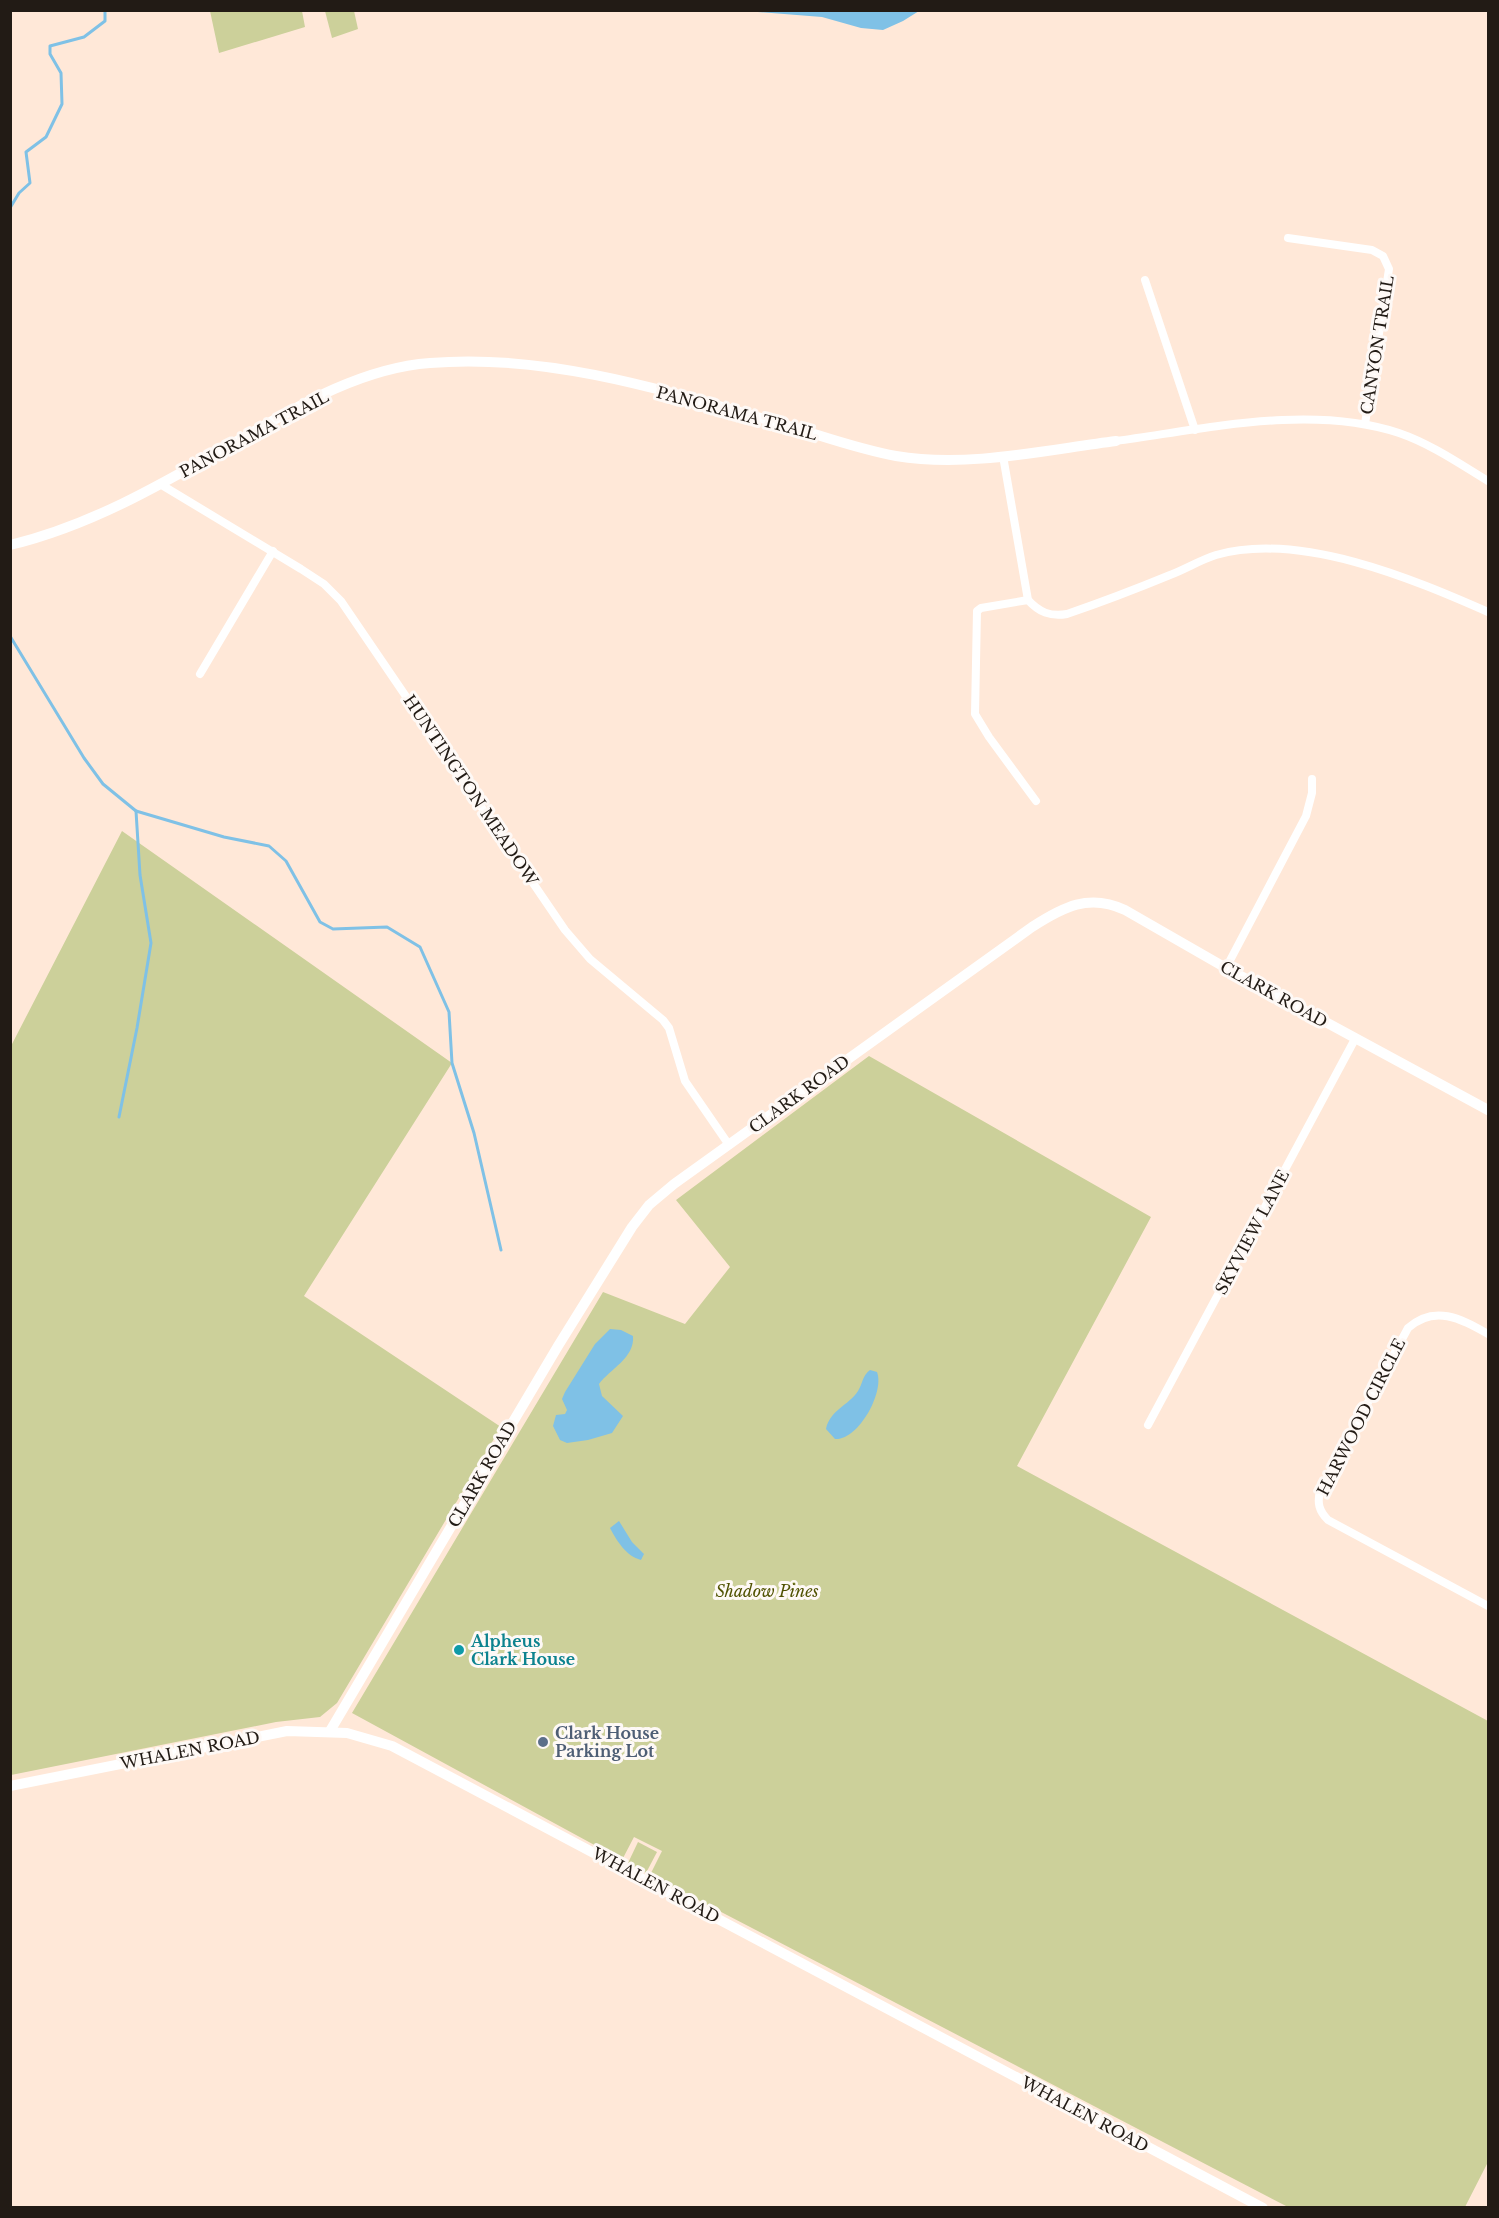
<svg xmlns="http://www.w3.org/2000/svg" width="1499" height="2218" font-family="'Libre Baskerville',serif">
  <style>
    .green { fill: #ccd09a }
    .water { fill: #7fc1e6 }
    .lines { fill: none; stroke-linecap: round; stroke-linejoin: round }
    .stream { stroke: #7fc1e6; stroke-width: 3 }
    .minor { stroke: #fff; stroke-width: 8 }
    .tertiary { stroke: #fff; stroke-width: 10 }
    .culture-dot { fill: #0f9aa8; stroke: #fef9f6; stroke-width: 2 }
    .service-dot { fill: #5c6f8a; stroke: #fef9f6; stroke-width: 2 }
    .labels { text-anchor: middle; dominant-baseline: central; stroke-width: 6; stroke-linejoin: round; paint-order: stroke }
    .street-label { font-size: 16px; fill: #221b15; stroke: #fef9f6 }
    .park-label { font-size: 16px; font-style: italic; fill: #515303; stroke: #fef9f6 }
    .culture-label { font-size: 16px; font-weight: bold; fill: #0d838f; stroke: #fef9f6; text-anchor: start }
    .service-label { font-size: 16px; font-weight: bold; fill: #4e5e75; stroke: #fef9f6; text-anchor: start }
  </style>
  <rect width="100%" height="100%" fill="#ffe8d8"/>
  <g class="green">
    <polygon points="210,11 302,11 305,27 219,53"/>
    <polygon points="325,11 354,11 358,29 332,38"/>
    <polygon points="122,831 452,1063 304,1296 501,1427 337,1703 320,1717 276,1722 11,1775 11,1046"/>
    <polygon points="869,1056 1151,1217 1017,1466 1488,1721 1488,2162 1465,2207 1288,2207 650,1875 662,1851 634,1837 622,1860 352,1713 603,1292 685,1324 730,1267 676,1200"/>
    <polygon points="638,1842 657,1852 646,1873 628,1863"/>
  </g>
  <g class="water">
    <polygon points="745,11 919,11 903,21 883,30 861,28 822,17"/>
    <path d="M 610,1329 L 621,1330 L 633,1336 C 635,1358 610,1369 599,1384 L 602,1396 L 623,1416 L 612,1433 L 588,1440 L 567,1443 L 560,1440 L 553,1426 L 556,1415 L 565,1414 L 567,1410 L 562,1399 L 565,1392 L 595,1344 Z"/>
    <path d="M 870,1370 L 877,1372 C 885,1392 858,1441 835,1439 L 826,1429 C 830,1410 848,1406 858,1391 C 863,1383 862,1376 870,1370 Z"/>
    <path d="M 619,1521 L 632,1542 L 644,1554 L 641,1560 C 626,1556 617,1541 610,1528 Z"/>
  </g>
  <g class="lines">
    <g class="stream">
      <polyline points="10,208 19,193 30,183 26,152 46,137 62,104 61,73 50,54 50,46 84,37 105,21 105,10"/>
      <polyline points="10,636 84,758 103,784 136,811 224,837 269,846 286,861 320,922 333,929 387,927 420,947 449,1012 452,1063 474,1133 501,1250"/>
      <polyline points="119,1117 137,1028 151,943 140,875 136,811"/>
    </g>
    <g class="minor">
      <polyline points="1288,238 1372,250 1383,256 1389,269 1365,424"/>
      <polyline points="1145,280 1195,430"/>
      <path d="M 1116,441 C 1205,429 1311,404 1399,433 C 1431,444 1460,464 1488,481"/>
      <path d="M 1003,456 L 1028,600 C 1039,612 1050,617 1067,614 C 1102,602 1136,589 1170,575 C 1186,569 1200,560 1216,555 C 1300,531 1413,579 1488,612"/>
      <polyline points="160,484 301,569 324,584 341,601 565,930 590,959 663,1020 669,1028 685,1081 729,1145"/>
      <polyline points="1028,600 981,608 977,611 975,714 989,737 1036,801"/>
      <polyline points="200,674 273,551"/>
      <polyline points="1226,968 1306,816 1312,793 1312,779"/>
      <path d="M 1488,1334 C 1461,1319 1435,1304 1408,1328 L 1320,1491 C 1317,1503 1319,1511 1328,1520 L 1488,1606"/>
      <polyline points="1148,1425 1355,1039"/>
    </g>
    <g class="tertiary">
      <path d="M 10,545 C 90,526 162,484 232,444 C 293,409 359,368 430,363 C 547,353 667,391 778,423 C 817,434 856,449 896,456 C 968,468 1045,450 1116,441"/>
      <path d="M 330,1731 L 558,1346 L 632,1227 L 649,1205 L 674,1184 L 1032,927 C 1063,907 1089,893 1125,910 L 1226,968 L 1488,1110"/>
      <polyline points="10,1786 287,1731 347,1733 392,1746 1263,2208"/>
    </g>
  </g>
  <circle class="culture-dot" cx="459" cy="1650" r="6"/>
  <circle class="service-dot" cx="543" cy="1742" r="6"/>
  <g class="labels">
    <g class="street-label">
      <text transform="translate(1377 345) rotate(-81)">CANYON TRAIL</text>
      <text transform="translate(737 413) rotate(15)">PANORAMA TRAIL</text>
      <text transform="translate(254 434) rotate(-28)">PANORAMA TRAIL</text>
      <text transform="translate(471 790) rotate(56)">HUNTINGTON MEADOW</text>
      <text transform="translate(1274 994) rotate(29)">CLARK ROAD</text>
      <text transform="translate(799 1094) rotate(-36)">CLARK ROAD</text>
      <text transform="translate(1252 1232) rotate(-62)">SKYVIEW LANE</text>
      <text transform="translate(1361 1417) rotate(-63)">HARWOOD CIRCLE</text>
      <text transform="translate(482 1474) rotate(-60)">CLARK ROAD</text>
      <text transform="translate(190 1750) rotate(-11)">WHALEN ROAD</text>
      <text transform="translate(656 1885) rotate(28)">WHALEN ROAD</text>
      <text transform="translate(1085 2114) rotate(28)">WHALEN ROAD</text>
    </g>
    <g class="park-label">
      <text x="767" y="1591">Shadow Pines</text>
    </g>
    <g class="culture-label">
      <text x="471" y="1641">Alpheus<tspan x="471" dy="18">Clark House</tspan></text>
    </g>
    <g class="service-label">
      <text x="555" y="1733">Clark House<tspan x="555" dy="18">Parking Lot</tspan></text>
    </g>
  </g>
  <rect width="1499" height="2218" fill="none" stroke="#221b15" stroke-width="24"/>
</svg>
